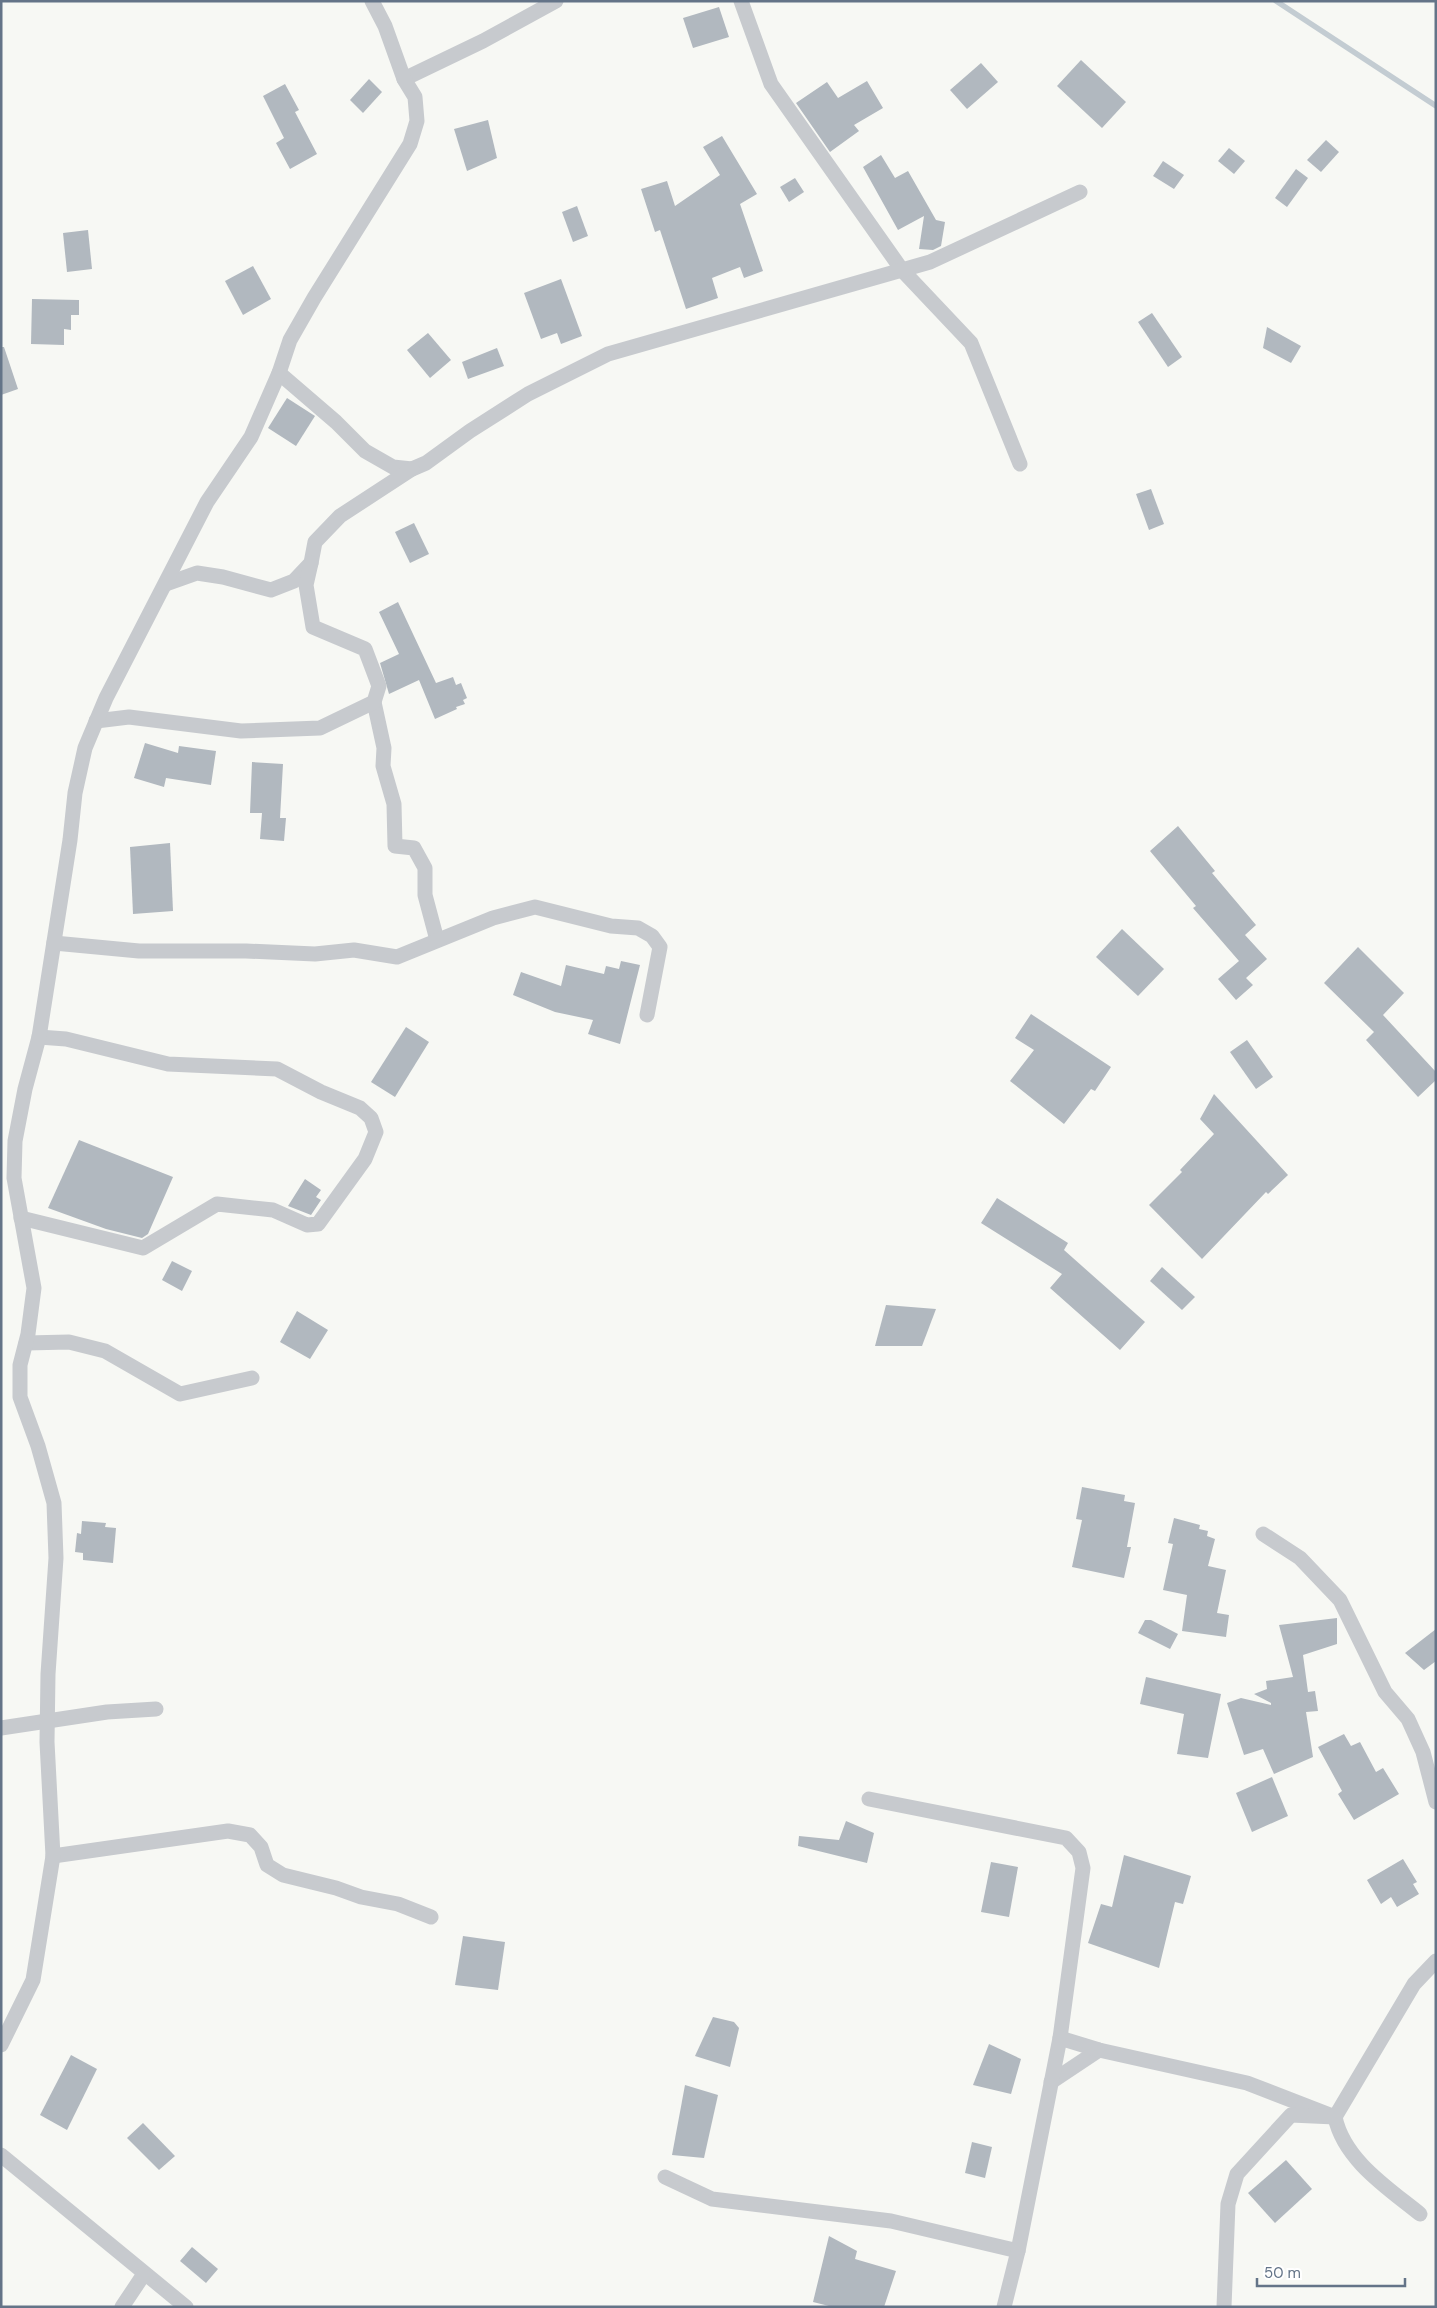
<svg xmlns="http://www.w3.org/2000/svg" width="1437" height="2308" font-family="'DM Sans',sans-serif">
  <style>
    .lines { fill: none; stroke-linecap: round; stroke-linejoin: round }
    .stream { stroke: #c3ccd2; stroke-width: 5.5 }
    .building { fill: #b1b8bf }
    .street { stroke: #c7cace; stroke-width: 15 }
  </style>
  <rect width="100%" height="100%" fill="#f7f8f4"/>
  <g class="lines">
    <polyline class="stream" points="1276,1 1436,106"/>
  </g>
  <g class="building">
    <polygon points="719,7 729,37 693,48 683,18"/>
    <polygon points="1081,60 1126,102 1102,128 1057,86"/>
    <polygon points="981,63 998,82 967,109 950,90"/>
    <polygon points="369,79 382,92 363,113 350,100"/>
    <polygon points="867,81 883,108 854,125 859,131 830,152 796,103 827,82 838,98"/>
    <polygon points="285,84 299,110 295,112 317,154 290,169 276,143 284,138 263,96"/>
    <polygon points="488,120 497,158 467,171 454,129"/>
    <polygon points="722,136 757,194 740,204 763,271 744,278 740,267 712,278 718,298 686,309 660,230 655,232 641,189 667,181 675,206 720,175 703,147"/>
    <polygon points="1326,140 1339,152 1321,172 1307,160"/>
    <polygon points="1229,148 1245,161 1234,174 1218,161"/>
    <polygon points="881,155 895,178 908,171 936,220 945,222 941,246 933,250 919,249 924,216 898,230 863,167"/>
    <polygon points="1163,161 1184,175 1174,189 1153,176"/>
    <polygon points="1296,169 1308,178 1287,207 1275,198"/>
    <polygon points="795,178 804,192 789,202 780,187"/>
    <polygon points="577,206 588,236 573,242 562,212"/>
    <polygon points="88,230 92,269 67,272 63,233"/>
    <polygon points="253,266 271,299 243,315 225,281"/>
    <polygon points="561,279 582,336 561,344 557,333 541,339 524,293"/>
    <polygon points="32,299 79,300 79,315 71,315 71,330 64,329 64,345 31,344"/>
    <polygon points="1152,313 1182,357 1168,367 1138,322"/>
    <polygon points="1267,327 1301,346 1291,363 1263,348"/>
    <polygon points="428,333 451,360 430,378 407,350"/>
    <polygon points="1,347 4,347 18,389 1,395"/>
    <polygon points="497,348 504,366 468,379 462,362"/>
    <polygon points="287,398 315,416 296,446 268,428"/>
    <polygon points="1151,489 1164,524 1149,530 1136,494"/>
    <polygon points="414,523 429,554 410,563 395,532"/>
    <polygon points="398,602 436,683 453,677 456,685 461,683 467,698 463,700 465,704 456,707 457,709 435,719 419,680 389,694 380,663 399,654 379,612"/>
    <polygon points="145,743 178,753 179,746 216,751 211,785 166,778 164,787 134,778"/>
    <polygon points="252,762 283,764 280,818 286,818 284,841 260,839 262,813 250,813"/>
    <polygon points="1178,826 1215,871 1212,873 1256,925 1245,935 1267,959 1246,978 1253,985 1236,1000 1218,979 1239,961 1193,908 1196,906 1150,851"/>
    <polygon points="170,843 173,911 133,914 130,847"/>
    <polygon points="1122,929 1164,969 1138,996 1096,957"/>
    <polygon points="1358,947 1404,993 1383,1015 1436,1072 1436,1080 1418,1097 1366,1040 1374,1032 1324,983"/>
    <polygon points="621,961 640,965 620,1044 588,1034 593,1020 555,1012 513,995 521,972 561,986 566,965 604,974 606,966 619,969"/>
    <polygon points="1031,1014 1111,1067 1095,1091 1091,1089 1064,1124 1010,1081 1034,1050 1015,1038"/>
    <polygon points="406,1027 429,1042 395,1097 371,1082"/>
    <polygon points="1247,1040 1273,1077 1256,1089 1230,1052"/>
    <polygon points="1214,1094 1288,1175 1268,1194 1266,1192 1202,1259 1149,1205 1182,1172 1180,1170 1214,1134 1200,1119"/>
    <polygon points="79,1140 173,1177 148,1234 142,1238 106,1229 48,1208"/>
    <polygon points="305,1179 321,1190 316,1197 321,1200 311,1215 288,1206"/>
    <polygon points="997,1198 1068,1243 1064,1250 1145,1322 1120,1350 1050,1288 1062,1274 981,1223"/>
    <polygon points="172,1261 192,1271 182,1291 162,1280"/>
    <polygon points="1162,1267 1195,1297 1182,1310 1150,1281"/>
    <polygon points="886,1305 936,1309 922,1346 875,1346"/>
    <polygon points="297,1311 328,1330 310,1359 280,1342"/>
    <polygon points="1082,1487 1125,1495 1124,1501 1135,1503 1127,1547 1131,1547 1124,1578 1072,1567 1082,1520 1076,1519"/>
    <polygon points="1174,1518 1200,1525 1199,1529 1208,1531 1207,1536 1215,1539 1208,1566 1226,1570 1217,1613 1229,1615 1226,1637 1182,1631 1187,1595 1163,1590 1173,1544 1168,1543"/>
    <polygon points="82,1521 106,1523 105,1527 116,1528 113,1563 83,1560 83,1553 75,1552 77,1533 81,1534"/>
    <polygon points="1337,1618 1337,1644 1303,1655 1308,1692 1315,1691 1318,1711 1306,1712 1313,1757 1274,1774 1263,1749 1244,1755 1227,1703 1241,1698 1271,1705 1271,1703 1254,1694 1267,1689 1266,1681 1293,1677 1279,1625"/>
    <polygon points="1145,1620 1151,1620 1178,1634 1170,1649 1138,1633"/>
    <polygon points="1436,1629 1436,1661 1424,1670 1405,1653"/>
    <polygon points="1146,1677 1221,1694 1208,1758 1177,1754 1184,1714 1140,1704"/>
    <polygon points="1344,1734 1351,1746 1360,1742 1376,1772 1383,1768 1399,1794 1354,1820 1338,1794 1342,1791 1318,1747"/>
    <polygon points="1272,1777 1288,1816 1252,1832 1236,1793"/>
    <polygon points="846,1821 874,1833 867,1863 798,1846 799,1836 839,1840"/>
    <polygon points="1124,1855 1191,1876 1183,1904 1175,1902 1159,1968 1088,1943 1101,1904 1112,1907"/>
    <polygon points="1403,1859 1417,1882 1413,1884 1419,1894 1397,1907 1391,1897 1381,1904 1367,1880"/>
    <polygon points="991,1862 1018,1867 1009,1917 981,1912"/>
    <polygon points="463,1936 505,1942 498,1990 455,1985"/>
    <polygon points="713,2017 734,2022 739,2028 730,2067 695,2056"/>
    <polygon points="989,2044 1021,2059 1011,2094 973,2085"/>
    <polygon points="71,2055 97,2069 67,2130 40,2115"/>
    <polygon points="685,2085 718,2095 704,2158 672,2155"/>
    <polygon points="143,2123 175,2156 159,2170 127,2138"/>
    <polygon points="972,2142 992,2147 985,2178 965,2173"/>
    <polygon points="1286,2160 1312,2189 1275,2223 1248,2193"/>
    <polygon points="829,2236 857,2251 855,2259 896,2271 884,2307 833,2307 813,2302"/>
    <polygon points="192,2247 218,2269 206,2283 180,2261"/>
  </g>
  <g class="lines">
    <g class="street">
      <polyline points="741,1 771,84 902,270 971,343 1020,464"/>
      <polyline points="404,79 483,41 556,1"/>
      <polyline points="279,373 336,422 365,451 393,467 412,469 426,463 470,431 528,394 608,354 930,262 1080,192"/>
      <polyline points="166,584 197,573 223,577 271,590 294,581 311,563 315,542 340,516 412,469"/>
      <polyline points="374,702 384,748 383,766 394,804 395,846 414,848 425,868 425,895 437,940"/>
      <polyline points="96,721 129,717 241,731 320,728 374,702 379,686 365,649 313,627 306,585 311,563"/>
      <polyline points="54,943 139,951 246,951 315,954 354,950 397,957 493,918 535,907 611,926 638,928 652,936 660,947 647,1015"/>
      <polyline points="21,1218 143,1248 217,1204 273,1210 307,1225 318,1224 365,1159 376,1132 371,1118 360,1108 321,1092 277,1069 168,1064 66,1039 39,1037"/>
      <polyline points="26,1343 69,1342 105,1351 180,1394 252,1378"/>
      <polyline points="1263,1534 1300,1558 1340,1600 1385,1692 1408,1719 1423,1752 1436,1802"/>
      <polyline points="1,1728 107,1712 156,1709"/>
      <polyline points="869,1799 1066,1838 1079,1852 1083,1868 1060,2038"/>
      <polyline points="53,1856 228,1831 250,1835 261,1847 267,1865 283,1875 336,1888 361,1897 398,1904 431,1917"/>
      <polyline points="1,2045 33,1980 53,1856 47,1742 48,1674 56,1558 54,1503 38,1446 20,1397 20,1365 28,1334 34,1288 14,1178 15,1141 25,1089 39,1037 70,840 75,793 85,748 106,698 207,502 251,437 279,373 290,340 314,298 410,144 417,121 415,97 404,79 385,26 372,1"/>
      <polyline points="1051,2082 1099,2050"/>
      <polyline points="1,2155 186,2307"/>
      <polyline points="665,2177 712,2199 891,2221 1018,2251"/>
      <polyline points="122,2307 144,2274"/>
      <path d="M 1004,2307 L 1018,2251 L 1060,2038 L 1099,2050 L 1247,2083 L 1335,2117 C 1344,2160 1388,2188 1420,2214"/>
      <polyline points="1224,2307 1228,2204 1237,2174 1291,2115 1335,2117 1414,1984 1436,1961"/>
    </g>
  </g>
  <rect width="1437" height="2308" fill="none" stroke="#647488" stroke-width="5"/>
  <path d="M1257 2278v8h148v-8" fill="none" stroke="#647488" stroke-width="2.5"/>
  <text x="1264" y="2278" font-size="15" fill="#647488" stroke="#ffffff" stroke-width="4" paint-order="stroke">50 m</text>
</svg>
